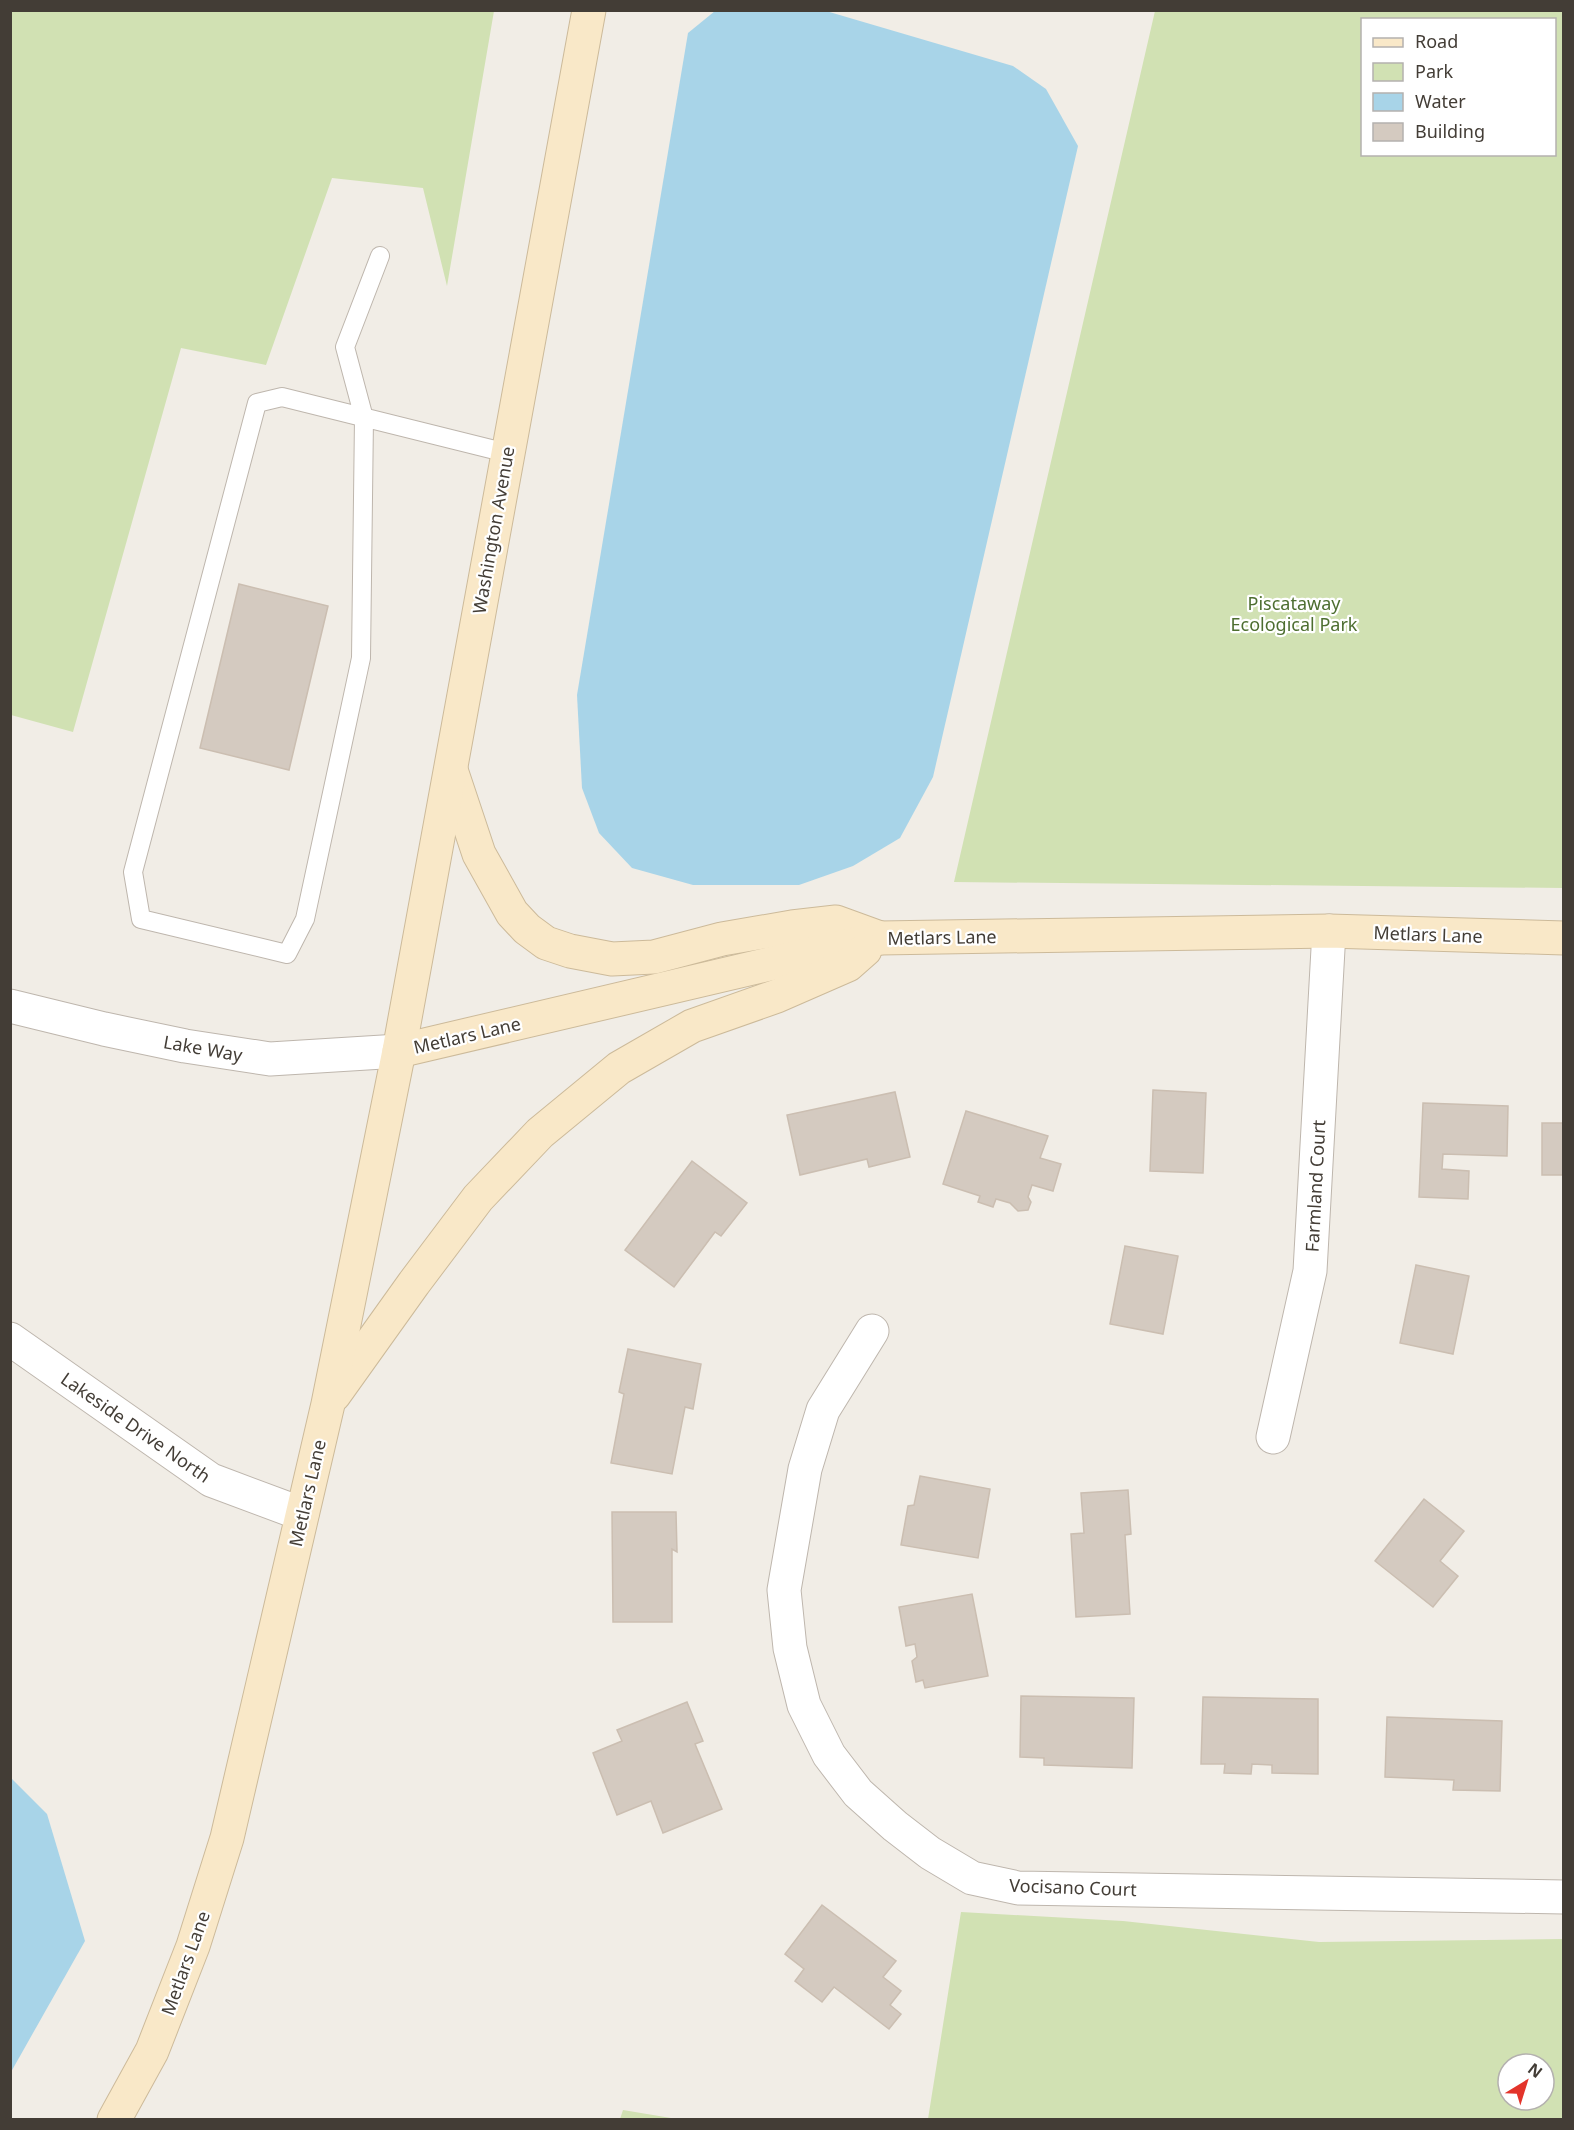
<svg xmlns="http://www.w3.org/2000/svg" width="1574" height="2130" font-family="'Noto Sans',sans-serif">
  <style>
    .green { fill: #d1e1b3; fill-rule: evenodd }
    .water { fill: #a8d4e8 }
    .building { fill: #d4cac0; stroke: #cbbeb1; stroke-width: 1.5 }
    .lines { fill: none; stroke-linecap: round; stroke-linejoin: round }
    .lane-casing { stroke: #beb6ad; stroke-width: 20 }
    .street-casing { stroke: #beb6ad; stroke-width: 35 }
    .secondary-casing { stroke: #ccba9a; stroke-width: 35 }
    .lane { stroke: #fff; stroke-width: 18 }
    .street { stroke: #fff; stroke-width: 33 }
    .secondary { stroke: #f9e8c8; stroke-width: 33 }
    .labels { text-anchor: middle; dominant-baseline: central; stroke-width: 4.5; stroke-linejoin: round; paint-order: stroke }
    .street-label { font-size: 18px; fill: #433d36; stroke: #fff }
    .park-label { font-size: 18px; fill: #4d6e30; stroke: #fff }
  </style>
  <rect width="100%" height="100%" fill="#f1ede6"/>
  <g class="green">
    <polygon points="10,11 494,11 447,286 423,188 332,178 266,365 181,348 73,732 11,715"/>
    <path d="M 1155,11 L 1563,11 L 1563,888 L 954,882 ZM 1362,20 L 1554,20 L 1554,154 L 1362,154 Z"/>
    <path d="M 961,1912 L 1123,1921 L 1319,1942 L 1563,1939 L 1563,2119 L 928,2119 ZM 1508,2064 L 1544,2064 L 1544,2100 L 1508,2100 Z"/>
    <polygon points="623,2110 677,2119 620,2119"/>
  </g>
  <g class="water">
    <polygon points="715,11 826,11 1013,66 1046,89 1078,146 933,777 900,838 853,866 799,885 693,885 632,868 599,833 582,788 577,695 688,33"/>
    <polygon points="11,1778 47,1814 85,1941 11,2072"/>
  </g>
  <g class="building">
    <polygon points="239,584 328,606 289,770 200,748"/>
    <polygon points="1153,1090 1206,1093 1203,1173 1150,1171"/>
    <polygon points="895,1092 910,1157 869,1167 867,1159 800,1175 787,1115"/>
    <polygon points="1423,1103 1508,1106 1507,1156 1443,1154 1442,1169 1469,1171 1468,1199 1419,1197"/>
    <polygon points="966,1111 1048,1136 1040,1158 1061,1164 1053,1191 1032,1185 1028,1197 1031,1202 1028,1210 1018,1211 1010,1203 996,1199 993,1207 978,1202 980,1196 943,1184"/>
    <rect x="1542" y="1123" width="22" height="52"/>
    <polygon points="692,1161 747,1203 721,1236 715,1232 674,1287 625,1250"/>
    <polygon points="1125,1246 1178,1256 1163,1334 1110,1324"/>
    <polygon points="1416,1265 1469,1276 1453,1354 1400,1343"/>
    <polygon points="628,1349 701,1364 693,1409 685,1407 672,1474 611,1463 624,1394 619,1392"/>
    <polygon points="920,1476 990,1489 978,1558 901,1545 908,1506 914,1505"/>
    <polygon points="1128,1490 1131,1534 1125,1535 1130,1614 1076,1617 1071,1534 1084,1533 1081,1493"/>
    <polygon points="1424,1499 1464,1531 1440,1561 1458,1576 1433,1607 1375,1561"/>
    <polygon points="612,1512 676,1512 677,1552 672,1549 672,1622 613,1622"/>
    <polygon points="972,1594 988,1676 925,1688 923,1680 916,1682 912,1661 917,1657 915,1644 906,1646 899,1607"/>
    <polygon points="1021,1696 1134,1698 1132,1768 1044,1765 1044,1758 1020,1757"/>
    <polygon points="1203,1697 1318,1699 1318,1774 1272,1773 1272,1765 1252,1764 1251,1774 1224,1773 1225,1764 1201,1764"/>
    <polygon points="687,1702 703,1741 695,1744 722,1809 663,1833 651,1801 617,1815 593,1753 622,1741 617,1730"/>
    <polygon points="1387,1717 1502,1721 1500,1791 1453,1790 1454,1780 1385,1777"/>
    <polygon points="822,1905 896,1961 883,1977 901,1991 890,2005 901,2014 889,2029 834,1987 822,2002 795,1981 804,1969 785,1954"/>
  </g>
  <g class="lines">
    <g class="lane-casing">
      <polyline id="lane" points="380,256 345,347 364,418 361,658 305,919 287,954 141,919 133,872 257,403 282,397 507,453"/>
    </g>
    <g class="street-casing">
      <g id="street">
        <polyline points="10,1006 104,1029 185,1046 270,1059 399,1051"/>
        <polyline points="872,1331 823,1410 805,1469 784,1590 790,1648 804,1705 829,1755 858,1793 895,1826 930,1853 972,1878 1018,1888 1564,1897"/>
        <polyline points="10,1339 211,1480 302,1514"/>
        <polyline points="1273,1437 1310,1271 1329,931"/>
      </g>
    </g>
    <g class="secondary-casing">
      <g id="secondary">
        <polyline points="451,770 479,854 512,913 527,929 546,943 570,951 612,959 654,957 722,939 792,927 836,922 880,938"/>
        <polyline points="399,1051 880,938 1329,931 1564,938"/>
        <polyline points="334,1395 414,1283 478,1198 540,1133 619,1068 692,1026 777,996 848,965 865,950"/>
        <polyline points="114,2120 152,2051 193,1946 227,1838 328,1404 399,1051 589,10"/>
      </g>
    </g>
    <use href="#lane" class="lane"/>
    <use href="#street" class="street"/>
    <use href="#secondary" class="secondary"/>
  </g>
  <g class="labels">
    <g class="street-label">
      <text transform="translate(493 530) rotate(-80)">Washington Avenue</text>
      <text transform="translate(1428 934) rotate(2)">Metlars Lane</text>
      <text transform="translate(942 937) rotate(-1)">Metlars Lane</text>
      <text transform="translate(467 1035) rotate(-13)">Metlars Lane</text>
      <text transform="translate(203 1048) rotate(10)">Lake Way</text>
      <text transform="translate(1315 1186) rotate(-87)">Farmland Court</text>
      <text transform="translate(136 1427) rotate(35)">Lakeside Drive North</text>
      <text transform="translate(307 1493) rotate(-77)">Metlars Lane</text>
      <text transform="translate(1073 1887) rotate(2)">Vocisano Court</text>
      <text transform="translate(185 1963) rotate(-70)">Metlars Lane</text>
    </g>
    <g class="park-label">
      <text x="1294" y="603">Piscataway<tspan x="1294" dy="21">Ecological Park</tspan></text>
    </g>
  </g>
  <rect width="1574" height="2130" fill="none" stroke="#433d36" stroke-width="24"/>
  <rect x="1361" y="18" width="195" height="138" fill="#ffffff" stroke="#b4b1af" stroke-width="1.5"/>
  <rect x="1373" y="38" width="30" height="9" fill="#f9e8c8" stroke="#b4b1af" stroke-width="1.5"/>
  <text x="1415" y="48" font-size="18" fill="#433d36">Road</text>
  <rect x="1373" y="63" width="30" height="18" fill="#d1e1b3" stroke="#b4b1af" stroke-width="1.5"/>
  <text x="1415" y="78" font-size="18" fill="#433d36">Park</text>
  <rect x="1373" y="93" width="30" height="18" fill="#a8d4e8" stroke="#b4b1af" stroke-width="1.5"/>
  <text x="1415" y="108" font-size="18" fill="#433d36">Water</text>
  <rect x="1373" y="123" width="30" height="18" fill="#d4cac0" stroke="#b4b1af" stroke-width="1.5"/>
  <text x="1415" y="138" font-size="18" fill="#433d36">Building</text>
  <g transform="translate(1526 2082) rotate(38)"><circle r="28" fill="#ffffff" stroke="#b4b1af" stroke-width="1.5"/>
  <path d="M0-4.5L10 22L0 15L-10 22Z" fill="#e3342b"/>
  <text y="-9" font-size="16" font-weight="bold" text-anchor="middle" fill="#433d36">N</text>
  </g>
</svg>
